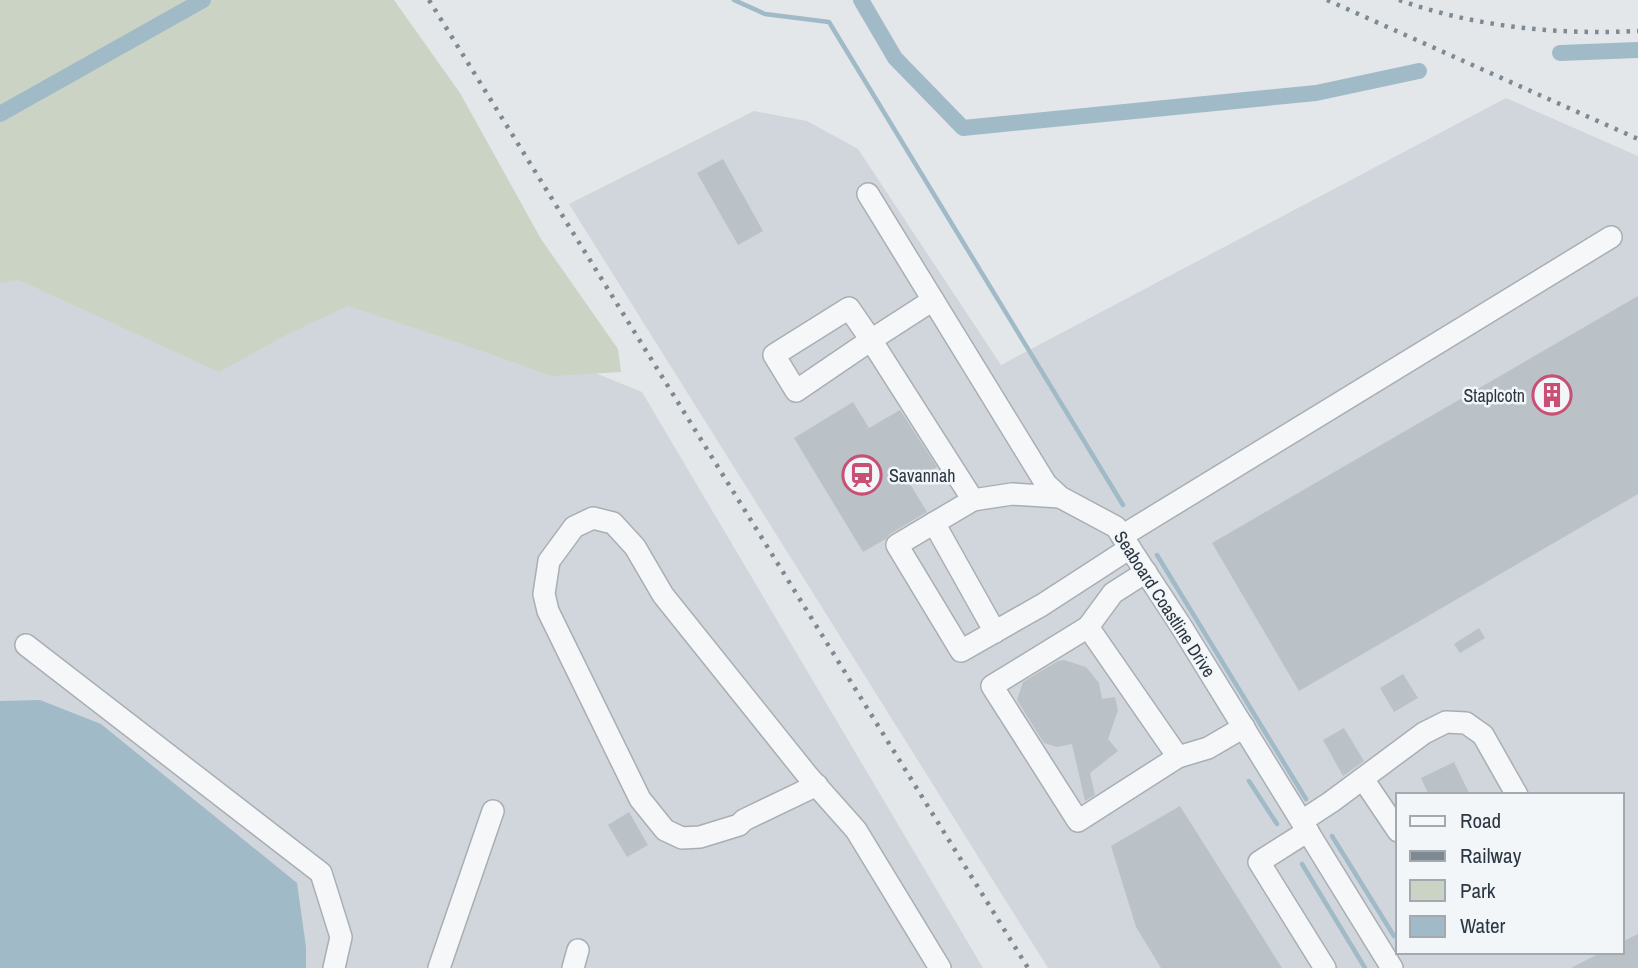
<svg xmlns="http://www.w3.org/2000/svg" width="1638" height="968" font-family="'Archivo Narrow',sans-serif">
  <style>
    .built { fill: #d1d6dc; fill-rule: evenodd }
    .green { fill: #cbd4c4 }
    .water { fill: #a0bac8 }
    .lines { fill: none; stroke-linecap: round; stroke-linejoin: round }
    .stream { stroke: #a0bac8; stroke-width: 4.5 }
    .canal { stroke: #a0bac8; stroke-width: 16 }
    .building { fill: #bac1c7 }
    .minor-casing { stroke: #a8afb4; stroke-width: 24 }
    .minor { stroke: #f6f7f9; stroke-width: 21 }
    .rail { stroke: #7d8993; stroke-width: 4.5; stroke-dasharray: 3.5 7; stroke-linecap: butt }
    .labels { text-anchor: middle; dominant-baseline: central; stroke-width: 5; stroke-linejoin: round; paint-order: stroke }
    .poi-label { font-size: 18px; fill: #2b3742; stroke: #f3f6f8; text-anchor: end }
    .street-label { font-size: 18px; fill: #2b3742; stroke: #f3f6f8 }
  </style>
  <rect width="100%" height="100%" fill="#e3e7ea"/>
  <g class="built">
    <path d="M 1506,98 L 1638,156 L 1638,968 L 1048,968 L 569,204 L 754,111 L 807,121 L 858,149 L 1001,365 ZM 1398,795 L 1622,795 L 1622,952 L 1398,952 Z"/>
    <polygon points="0,251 134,259 497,333 642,392 983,968 0,968"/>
  </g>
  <polygon class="green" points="0,0 394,0 460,93 541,239 618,349 621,372 552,376 462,344 348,306 288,334 219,372 19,280 0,283"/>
  <polygon class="water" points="40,700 101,724 297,883 306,947 306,968 0,968 0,701"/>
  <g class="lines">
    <g class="stream">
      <polyline points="734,0 765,14 829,22 1123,505"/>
      <polyline points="1157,555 1306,799"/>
      <polyline points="1249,781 1277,824"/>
      <polyline points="1332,836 1394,936"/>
      <polyline points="1302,864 1365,968"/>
    </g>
    <g class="canal">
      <polyline points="861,0 895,58 963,128 1316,93 1419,71"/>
      <polyline points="1560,53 1638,50"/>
      <polyline points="0,114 203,0"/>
    </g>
  </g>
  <g class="building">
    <polygon points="723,159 763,231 738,245 697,173"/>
    <polygon points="1638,296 1638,494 1299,691 1212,543"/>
    <polygon points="853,402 869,428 900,410 937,467 910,484 927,512 890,534 886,539 863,552 794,438"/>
    <polygon points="1479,628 1485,638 1460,653 1454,644"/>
    <polygon points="1064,660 1086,667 1099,683 1102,699 1115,697 1118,710 1108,739 1118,751 1090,773 1095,795 1085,801 1072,744 1057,747 1044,743 1017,700 1023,682 1058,661"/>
    <polygon points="1403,674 1418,698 1394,712 1380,688"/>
    <polygon points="1344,728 1364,761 1343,776 1323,740"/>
    <polygon points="1454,762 1470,795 1429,795 1421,778"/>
    <polygon points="1180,806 1282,968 1161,968 1136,927 1111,846"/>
    <polygon points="629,812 648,845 627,857 608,825"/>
    <polygon points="1638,934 1638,968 1571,968 1602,952 1622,952 1622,942"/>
  </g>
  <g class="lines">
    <g class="minor-casing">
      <g id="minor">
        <polyline points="868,194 1046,484 1060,497 1116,527 1181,626 1392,968"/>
        <polyline points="933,300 871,340 973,500"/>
        <polygon points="849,308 871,340 796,391 774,355"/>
        <polyline points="1060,497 1012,494 973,500 897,545 961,651 1042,605 1130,548"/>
        <polyline points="934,523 995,632"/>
        <polyline points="1122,536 1611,237"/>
        <polyline points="1146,572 1113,593 1088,627 1178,757 1208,748 1244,727"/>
        <polyline points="1088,627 992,686 1078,821 1178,757"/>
        <polyline points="26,645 321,873 341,937 334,968"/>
        <polyline points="1363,779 1398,831"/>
        <polyline points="817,785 744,820 739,825 700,837 682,838 665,830 640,799 548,611 544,594 549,561 574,527 593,518 613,523 635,547 663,595 808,776 856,830 940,968"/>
        <polyline points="1302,821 1331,802 1424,733 1446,722 1466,723 1483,735 1517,795"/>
        <polyline points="1308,831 1259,862 1325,968"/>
        <polyline points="439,968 493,811"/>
        <polyline points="573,968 578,950"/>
      </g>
    </g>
    <use href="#minor" class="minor"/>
    <g class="rail">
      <polyline points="429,0 1028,968"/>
      <polyline points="1327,0 1638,139"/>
      <path d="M 1399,0 C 1475,27 1558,35 1638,31"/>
    </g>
  </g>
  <defs>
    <g id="building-ring" transform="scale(2.0125)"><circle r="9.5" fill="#f3f6f8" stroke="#c94f74" stroke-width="1.5"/><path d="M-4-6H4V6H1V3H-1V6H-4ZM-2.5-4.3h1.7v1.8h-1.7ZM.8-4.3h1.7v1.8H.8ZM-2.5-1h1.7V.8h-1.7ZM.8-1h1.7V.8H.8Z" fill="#c94f74"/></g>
    <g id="station-ring" transform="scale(2.0125)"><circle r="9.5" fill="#f3f6f8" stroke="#c94f74" stroke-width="1.5"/><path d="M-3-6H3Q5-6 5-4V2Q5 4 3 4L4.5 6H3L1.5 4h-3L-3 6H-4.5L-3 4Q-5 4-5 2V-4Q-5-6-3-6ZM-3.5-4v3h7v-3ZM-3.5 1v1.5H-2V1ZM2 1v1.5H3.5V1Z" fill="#c94f74"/></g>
  </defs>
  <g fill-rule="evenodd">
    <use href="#building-ring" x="1552" y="395"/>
    <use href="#station-ring" x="862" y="475"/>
  </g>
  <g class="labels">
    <g class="poi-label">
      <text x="1525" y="395">Staplcotn</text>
      <text x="889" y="475" text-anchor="start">Savannah</text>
    </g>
    <g class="street-label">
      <text transform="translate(1165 604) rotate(57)">Seaboard Coastline Drive</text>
    </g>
  </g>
  <rect x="1396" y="793" width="228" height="161" fill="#f3f6f8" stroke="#a3aaaf" stroke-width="2"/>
  <rect x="1410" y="816" width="35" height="10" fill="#f6f7f9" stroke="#a3aaaf" stroke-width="2"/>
  <text x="1460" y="828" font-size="21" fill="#2b3742">Road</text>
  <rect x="1410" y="851" width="35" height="10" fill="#7d8993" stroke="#a3aaaf" stroke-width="2"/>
  <text x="1460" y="863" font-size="21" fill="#2b3742">Railway</text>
  <rect x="1410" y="880" width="35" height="21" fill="#cbd4c4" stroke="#a3aaaf" stroke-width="2"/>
  <text x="1460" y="898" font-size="21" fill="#2b3742">Park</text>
  <rect x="1410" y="916" width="35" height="21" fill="#a0bac8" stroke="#a3aaaf" stroke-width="2"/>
  <text x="1460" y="933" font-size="21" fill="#2b3742">Water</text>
</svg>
